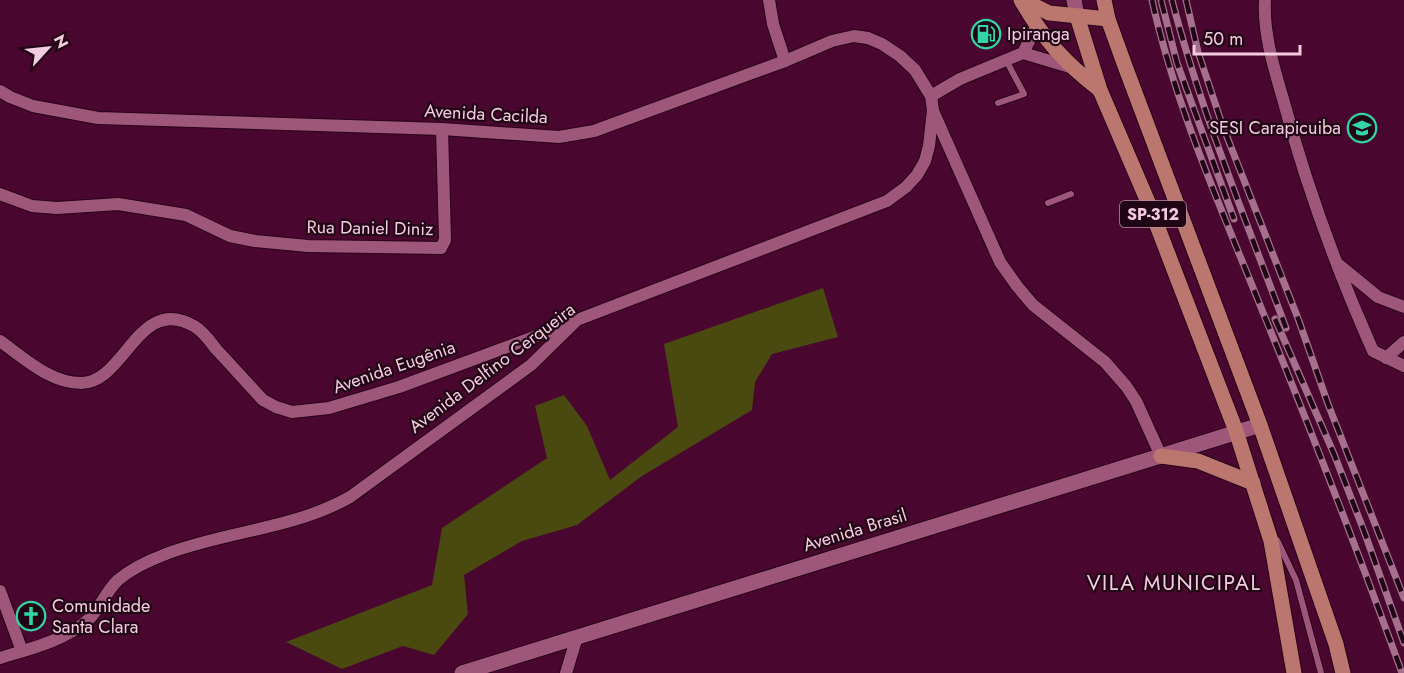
<svg xmlns="http://www.w3.org/2000/svg" width="1404" height="673" font-family="Jost,sans-serif">
  <style>
    .green { fill: #494910 }
    .lines { fill: none; stroke-linecap: round; stroke-linejoin: round }
    .lane-casing { stroke: #270016; stroke-width: 8 }
    .street-casing { stroke: #270016; stroke-width: 14 }
    .secondary-casing { stroke: #270016; stroke-width: 17 }
    .primary-casing { stroke: #270016; stroke-width: 17 }
    .lane { stroke: #9e577b; stroke-width: 6 }
    .street { stroke: #9e577b; stroke-width: 12 }
    .secondary { stroke: #9e577b; stroke-width: 15 }
    .primary { stroke: #ba766f; stroke-width: 15 }
    .rail-casing { stroke: #a5708e; stroke-width: 7 }
    .rail { stroke: #200514; stroke-width: 4.5; stroke-dasharray: 14; stroke-linecap: butt }
    .labels { text-anchor: middle; dominant-baseline: central; stroke-width: 4.5; stroke-linejoin: round; paint-order: stroke }
    .shield { fill: #200514; stroke: #b590a2; stroke-width: 1.5 }
    .shield-label { font-size: 16px; font-weight: bold; fill: #f5ccdf }
    .poi-label { font-size: 18px; fill: #f5ccdf; stroke: #200514; text-anchor: start }
    .street-label { font-size: 18px; fill: #f5ccdf; stroke: #200514 }
    .quarter-label { font-size: 21px; letter-spacing: 1.5px; fill: #f5ccdf; stroke: #200514 }
  </style>
  <rect width="100%" height="100%" fill="#490730"/>
  <polygon class="green" points="823,288 838,337 772,354 755,382 752,410 642,476 577,525 522,541 464,575 468,614 434,655 403,646 342,669 286,642 432,585 442,528 547,458 535,406 564,395 587,426 610,480 678,427 664,344"/>
  <g class="lines">
    <g class="lane-casing">
      <g id="lane">
        <polyline points="998,103 1024,94 1006,60"/>
        <polyline points="1048,203 1071,194"/>
        <polyline points="1277,540 1296,580 1321,673"/>
      </g>
    </g>
    <g class="street-casing">
      <g id="street">
        <polyline points="769,0 773,24 785,61"/>
        <path d="M 1265,0 C 1263,33 1274,68 1283,99 C 1306,185 1337,270 1373,351 L 1404,366"/>
        <polyline points="1023,53 1036,27"/>
        <path d="M 0,91 L 10,97 L 33,106 L 98,118 L 442,129 L 559,137 L 594,131 L 785,61 L 832,41 L 854,36 L 868,38 L 882,44 L 900,56 L 915,70 L 931,96 L 933,110 L 929,146 L 925,161 L 917,175 L 906,187 L 887,201 L 577,320 L 531,365 L 350,497 C 294,529 226,531 166,554 C 150,560 131,569 118,580 C 106,591 100,609 88,620 C 64,641 29,649 0,658"/>
        <polyline points="931,96 960,79 1023,53 1070,67"/>
        <polyline points="933,111 1000,262 1017,286 1033,305 1105,362 1126,386 1136,401 1161,456"/>
        <polyline points="0,194 32,206 57,208 118,204 186,215 230,236 255,241 308,246 441,248 445,240 442,129"/>
        <polyline points="1339,265 1378,297 1404,307"/>
        <path d="M 0,341 C 24,358 50,383 81,383 C 125,383 138,294 194,326 C 203,331 210,341 216,349 C 232,366 247,383 263,400 L 276,407 L 292,412 L 329,408 L 399,387 L 572,323"/>
        <polyline points="1386,358 1404,342"/>
        <polyline points="0,591 22,651"/>
        <polyline points="566,673 577,637"/>
      </g>
    </g>
    <g class="secondary-casing">
      <g id="secondary">
        <polyline points="1074,0 1077,16"/>
        <polyline points="462,673 1260,425"/>
      </g>
    </g>
    <g class="primary-casing">
      <g id="primary">
        <path d="M 1021,0 C 1044,40 1064,62 1100,90"/>
        <polyline points="1023,0 1049,13 1108,19"/>
        <polyline points="1104,0 1108,19 1125,66 1260,425 1336,644 1343,673"/>
        <polyline points="1077,16 1100,90 1148,202 1236,431 1271,541 1294,673"/>
        <polyline points="1161,456 1198,461 1253,483"/>
      </g>
    </g>
    <use href="#lane" class="lane"/>
    <use href="#street" class="street"/>
    <use href="#secondary" class="secondary"/>
    <use href="#primary" class="primary"/>
    <g class="rail-casing">
      <g id="rail">
        <path d="M 1152,0 C 1175,104 1218,201 1258,300 C 1308,423 1357,548 1402,673"/>
        <polyline points="1161,0 1177,63 1234,219"/>
        <path d="M 1172,0 C 1201,112 1246,220 1286,328"/>
        <polyline points="1186,0 1198,52 1222,124 1299,321 1328,404 1404,598"/>
        <polyline points="1275,319 1334,454 1364,531 1404,643"/>
      </g>
    </g>
    <use href="#rail" class="rail"/>
  </g>
  <defs>
    <g id="fuel-ring" transform="scale(1.5)"><circle r="9.5" fill="#200514" stroke="#35d4a7" stroke-width="1.5"/><path d="M-5.5-6h7V0h2V4h1.3V-2.5L3-4.5l.8-.8L6-3V5H2.5V1h-1V6h-7ZM-4.2-4.7v3.2H.2V-4.7Z" fill="#35d4a7"/></g>
    <g id="university-ring" transform="scale(1.5)"><circle r="9.5" fill="#200514" stroke="#35d4a7" stroke-width="1.5"/><path d="M0-5L7-2L0 1L-7-2ZM-4 1L0 2.5L4 1V4Q0 6-4 4Z" fill="#35d4a7"/></g>
    <g id="church-ring" transform="scale(1.5)"><circle r="9.5" fill="#200514" stroke="#35d4a7" stroke-width="1.5"/><path d="M-1.2-6h2.4v3.5h3.3v2.4h-3.3V6h-2.4V-.1h-3.3v-2.4h3.3Z" fill="#35d4a7"/></g>
  </defs>
  <g fill-rule="evenodd">
    <use href="#fuel-ring" x="986" y="34"/>
    <use href="#university-ring" x="1362" y="128"/>
    <use href="#church-ring" x="31" y="616"/>
  </g>
  <g class="labels">
    <rect class="shield" x="1120" y="201" width="66" height="26" rx="4.5"/>
    <g class="shield-label">
      <text x="1153" y="214">SP-312</text>
    </g>
    <g class="poi-label">
      <text x="1007" y="34">Ipiranga</text>
      <text x="1341" y="128" text-anchor="end">SESI Carapicuiba</text>
      <text x="52" y="606">Comunidade<tspan x="52" dy="21">Santa Clara</tspan></text>
    </g>
    <g class="street-label">
      <text transform="translate(486 114) rotate(3)">Avenida Cacilda</text>
      <text transform="translate(370 228) rotate(1)">Rua Daniel Diniz</text>
      <text transform="translate(394 367) rotate(-19)">Avenida Eugênia</text>
      <text transform="translate(492 368) rotate(-37)">Avenida Delfino Cerqueira</text>
      <text transform="translate(855 530) rotate(-17)">Avenida Brasil</text>
    </g>
    <g class="quarter-label">
      <text x="1174" y="583">VILA MUNICIPAL</text>
    </g>
  </g>
  <g transform="translate(48 48) rotate(63)" stroke="#200514" stroke-width="4.5" paint-order="stroke">
  <path d="M0-4.5L10 22L0 15L-10 22Z" fill="#f5ccdf"/>
  <text y="-9" font-size="16" font-weight="bold" text-anchor="middle" fill="#f5ccdf">N</text>
  </g>
  <path d="M1194 45v9h106v-9" fill="none" stroke="#f5ccdf" stroke-width="3"/>
  <text x="1203" y="45" font-size="18" fill="#f5ccdf" stroke="#200514" stroke-width="4.5" paint-order="stroke">50 m</text>
</svg>
